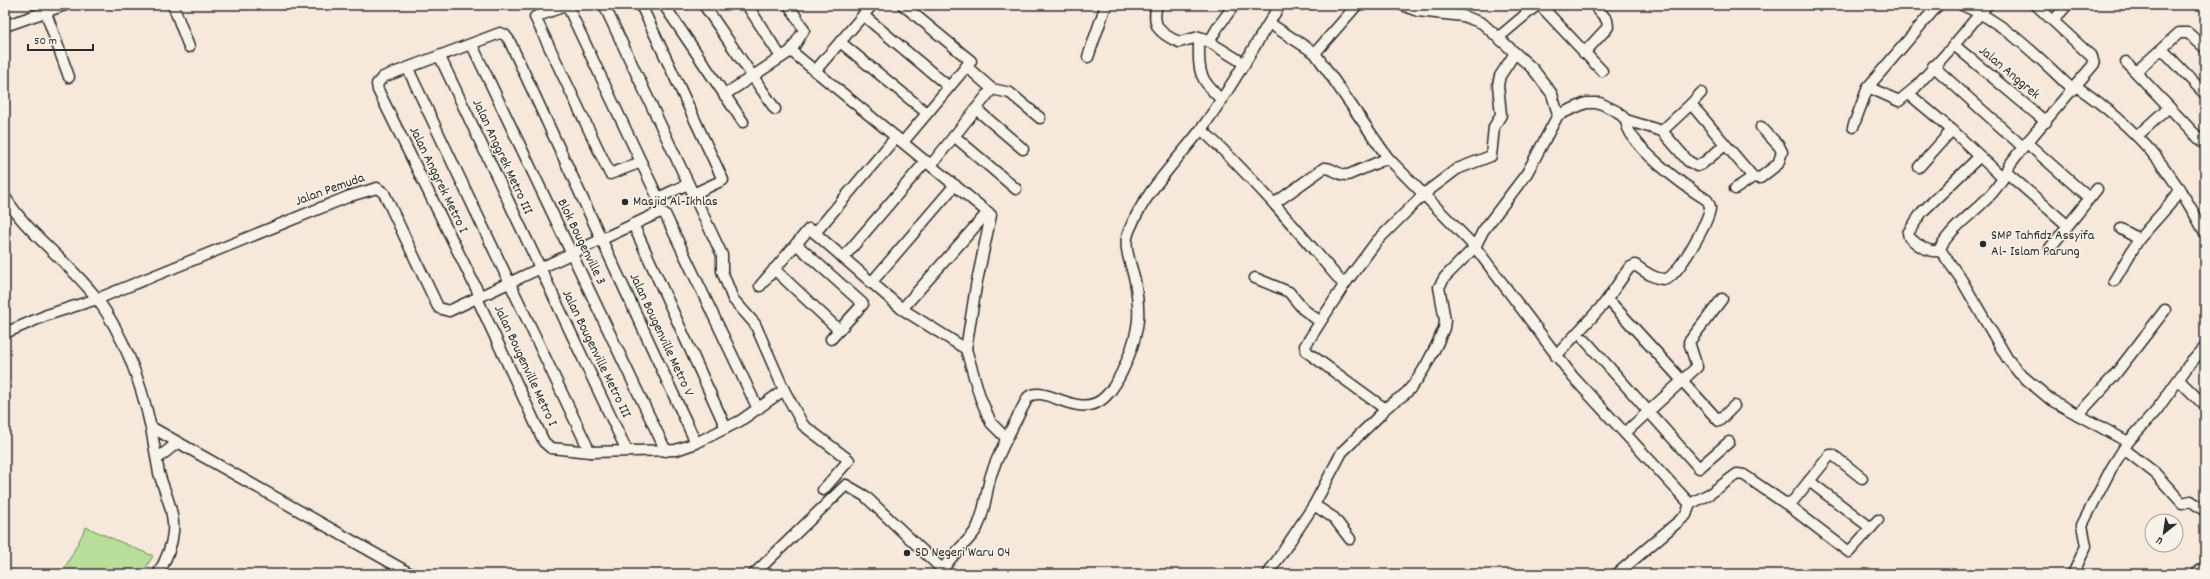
<svg xmlns="http://www.w3.org/2000/svg" width="2210" height="579" font-family="Dekko,sans-serif">
  <style>
    .green { fill: #b8de99; stroke: #728462 }
    .lines { fill: none; stroke-linecap: round; stroke-linejoin: round }
    .minor-casing { stroke: #2b2b2b; stroke-width: 13 }
    .minor { stroke: #f7f3e8; stroke-width: 10 }
    .poi-dot { fill: #2b2b2b; stroke: #f7f3e8; stroke-width: 1.5 }
    .labels { text-anchor: middle; dominant-baseline: central; stroke-width: 3; stroke-linejoin: round; paint-order: stroke }
    .street-label { font-size: 14px; fill: #2b2b2b; stroke: #f7f3e8 }
    .poi-label { font-size: 14px; fill: #2b2b2b; stroke: #f7f3e8; text-anchor: start }
  </style>
  <rect width="100%" height="100%" fill="#f6e8da"/>
  <filter id="ink" filterUnits="userSpaceOnUse"><feTurbulence type="fractalNoise" baseFrequency=".025" numOctaves="2"/><feDisplacementMap in="SourceGraphic" scale="8" xChannelSelector="R" yChannelSelector="G"/><feConvolveMatrix kernelMatrix="1 2 1 2 8 2 1 2 1" color-interpolation-filters="sRGB"/></filter>
  <g filter="url(#ink)">
    <polygon class="green" points="86,527 153,556 142,574 62,574"/>
    <g class="lines">
      <g class="minor-casing">
        <g id="minor">
          <polyline points="173,5 189,47"/>
          <polyline points="567,5 658,198 688,184"/>
          <polyline points="568,5 535,17 610,174 641,162"/>
          <polyline points="604,5 722,255 722,271 733,299 755,324 784,390 803,425 849,460 823,490"/>
          <polyline points="641,5 723,180 693,194"/>
          <polyline points="664,5 743,122"/>
          <polyline points="704,5 775,109"/>
          <polyline points="747,5 781,57"/>
          <polyline points="789,5 804,30 791,51"/>
          <path d="M 1157,5 C 1151,26 1160,34 1179,42 L 1199,37 L 1203,38 L 1245,64"/>
          <polyline points="1540,5 1602,71"/>
          <path d="M 1962,5 C 2005,22 2039,58 2073,90"/>
          <polyline points="46,13 69,77"/>
          <polyline points="863,15 949,87"/>
          <polyline points="2054,20 2067,5"/>
          <polyline points="1269,23 1315,53 1388,158 1475,247 1573,377 1690,504"/>
          <polyline points="5,26 65,5"/>
          <path d="M 1199,37 C 1199,69 1196,77 1222,100"/>
          <polyline points="1499,37 1537,5"/>
          <polyline points="840,42 927,113"/>
          <polyline points="1209,42 1218,27 1234,5"/>
          <polyline points="472,45 666,451"/>
          <polyline points="1954,45 2046,122"/>
          <polyline points="2162,49 2205,94"/>
          <polyline points="1315,53 1357,5"/>
          <polyline points="1584,53 1608,27 1607,20 1594,5"/>
          <polyline points="440,57 627,451"/>
          <polyline points="1088,57 1106,5"/>
          <polyline points="2126,62 2169,107 2137,136"/>
          <polyline points="966,66 992,89 1010,93 1040,118"/>
          <polyline points="1933,66 2023,147"/>
          <polyline points="408,69 590,452"/>
          <polyline points="815,71 872,5"/>
          <polyline points="2136,72 2179,33 2188,33 2205,48"/>
          <path d="M 2076,86 C 2137,128 2170,167 2205,233"/>
          <polyline points="1868,87 1899,101 1915,88 1954,45 1987,5"/>
          <polyline points="1701,93 1691,104 1753,177 1760,178 1778,164 1782,152 1779,146 1761,127"/>
          <polyline points="1909,94 1952,130 2003,178 2008,167 2023,147 2094,64 2092,57 2036,5"/>
          <polyline points="724,95 791,51 991,215 976,286 966,349 980,397 991,423 1006,438"/>
          <polyline points="1691,104 1662,131 1688,161 1697,166 1702,164 1725,145"/>
          <polyline points="2169,107 2205,145"/>
          <polyline points="976,109 1023,149"/>
          <polyline points="1558,115 1586,103 1600,103 1618,112 1626,120 1662,131"/>
          <polyline points="1853,127 1868,87 1938,5"/>
          <path d="M 1201,129 C 1253,177 1298,231 1344,285 L 1305,346 L 1307,352 L 1384,408"/>
          <polyline points="954,136 1016,189"/>
          <polyline points="896,137 815,233 902,309 966,349"/>
          <polyline points="903,142 971,61 903,5"/>
          <polyline points="2027,143 2089,198"/>
          <polyline points="931,165 992,89"/>
          <polyline points="1919,167 1952,130"/>
          <polyline points="2006,172 2067,225"/>
          <path d="M 2003,178 C 1987,206 1955,221 1940,248 L 1941,251 L 1961,279 L 2007,358 L 2019,373 L 2051,400 L 2128,442"/>
          <polyline points="1735,189 1753,177"/>
          <path d="M 5,197 C 30,237 70,262 98,300 C 125,338 141,382 151,428 C 154,443 156,458 159,473 C 164,491 175,512 173,532 C 172,546 165,562 158,574"/>
          <path d="M 1275,203 L 1324,168 C 1333,167 1338,176 1348,175 L 1388,158"/>
          <polyline points="633,224 726,428"/>
          <polyline points="2121,229 2139,239"/>
          <polyline points="796,244 863,304 831,339"/>
          <polyline points="2050,248 2097,189"/>
          <path d="M 1941,251 C 1929,253 1917,245 1909,237 L 1908,233 L 1922,212 L 1979,157"/>
          <polyline points="843,258 926,161"/>
          <polyline points="774,269 839,330"/>
          <polyline points="1255,278 1289,292 1303,309 1319,321"/>
          <polyline points="2114,281 2139,239 2170,204 2180,188"/>
          <polyline points="871,283 955,185"/>
          <polyline points="1344,285 1377,241 1424,194 1457,169 1491,156 1494,127 1501,115 1498,85 1500,76 1515,53"/>
          <polyline points="760,286 809,229 815,233"/>
          <polyline points="480,296 378,90 377,84 383,77 500,33 505,35 509,40 696,443"/>
          <polyline points="477,298 544,442 551,448 590,452 676,450 696,443 740,421 784,390"/>
          <polyline points="1613,305 1719,421 1734,406"/>
          <polyline points="902,309 988,212"/>
          <polyline points="5,333 47,315 97,299 350,196 377,188 384,193 437,305 439,308 449,311 660,212 665,214 758,409"/>
          <polyline points="1584,339 1699,468 1729,442"/>
          <path d="M 1556,356 L 1604,304 L 1629,268 L 1635,265 C 1644,271 1655,280 1666,279 C 1678,276 1709,221 1710,208 C 1710,205 1709,203 1707,200 C 1686,187 1627,145 1626,120"/>
          <polyline points="2179,380 2205,406"/>
          <polyline points="2078,415 2114,376 2165,310"/>
          <polyline points="151,427 411,574"/>
          <polyline points="1625,433 1697,367 1689,342 1722,299"/>
          <polyline points="2124,449 2155,473 2182,503 2191,501 2205,511"/>
          <polyline points="157,459 177,443"/>
          <polyline points="1809,481 1871,528"/>
          <polyline points="1314,505 1334,518 1350,539"/>
          <polyline points="1789,506 1830,455 1833,455 1862,478"/>
          <polyline points="754,574 846,485 865,496 943,570"/>
          <path d="M 943,574 C 942,561 971,541 977,528 C 985,512 986,492 991,475 C 1000,448 1015,423 1028,397 C 1045,383 1079,422 1105,397 C 1121,382 1136,342 1138,320 C 1139,308 1137,293 1135,281 C 1132,266 1122,246 1129,231 C 1145,191 1177,161 1202,128 C 1231,89 1254,46 1280,5"/>
          <path d="M 1268,574 L 1314,505 L 1342,452 L 1382,413 C 1386,404 1400,400 1408,391 C 1422,376 1436,348 1444,328 L 1445,320 L 1439,287 L 1445,277 L 1475,247 L 1483,231 L 1527,173 L 1558,115 L 1552,94 L 1533,69 L 1482,23 L 1463,16 L 1418,11 L 1402,5"/>
          <polyline points="1617,574 1686,515 1690,504 1711,493 1737,474 1744,475 1789,506 1849,552 1878,520"/>
          <polyline points="2073,574 2086,546 2082,525 2111,469 2128,442 2156,411 2188,366 2205,347"/>
          <polyline points="2196,574 2202,569 2205,569"/>
        </g>
      </g>
      <use href="#minor" class="minor"/>
    </g>
  </g>
  <g class="poi-dot">
    <circle cx="625" cy="202" r="4"/>
    <circle cx="1983" cy="244" r="4"/>
    <circle cx="907" cy="553" r="4"/>
  </g>
  <g class="labels">
    <g class="street-label">
      <text transform="translate(2009 73) rotate(40)">Jalan Anggrek</text>
      <text transform="translate(502 157) rotate(65)">Jalan Anggrek Metro III</text>
      <text transform="translate(438 180) rotate(64)">Jalan Anggrek Metro I</text>
      <text transform="translate(330 190) rotate(-20)">Jalan Pemuda</text>
      <text transform="translate(581 242) rotate(64)">Blok Bougenville 3</text>
      <text transform="translate(661 335) rotate(65)">Jalan Bougenville Metro V</text>
      <text transform="translate(596 354) rotate(64)">Jalan Bougenville Metro III</text>
      <text transform="translate(525 366) rotate(65)">Jalan Bougenville Metro I</text>
    </g>
    <g class="poi-label">
      <text x="633" y="202">Masjid Al-Ikhlas</text>
      <text x="1991" y="236">SMP Tahfidz Assyifa<tspan x="1991" dy="16">Al- Islam Parung</tspan></text>
      <text x="915" y="553">SD Negeri Waru 04</text>
    </g>
  </g>
  <rect width="2210" height="579" fill="none" stroke="#f7f3e8" stroke-width="20"/>
  <rect x="10" y="10" width="2190" height="559" fill="none" stroke="#2b2b2b" stroke-width="1.5" filter="url(#ink)"/>
  <g transform="translate(2164 533) rotate(210)"><circle r="19" fill="#f7f3e8" stroke="#a5a39c"/>
  <path d="M0-3L7 15L0 10L-7 15Z" fill="#2b2b2b"/>
  <text y="-6" font-size="11" font-weight="bold" text-anchor="middle" fill="#2b2b2b">U</text>
  </g>
  <path d="M28 44v6h65v-6" fill="none" stroke="#2b2b2b" stroke-width="2"/>
  <text x="34" y="44" font-size="12" fill="#2b2b2b" stroke="#f7f3e8" stroke-width="3" paint-order="stroke">50 m</text>
</svg>
